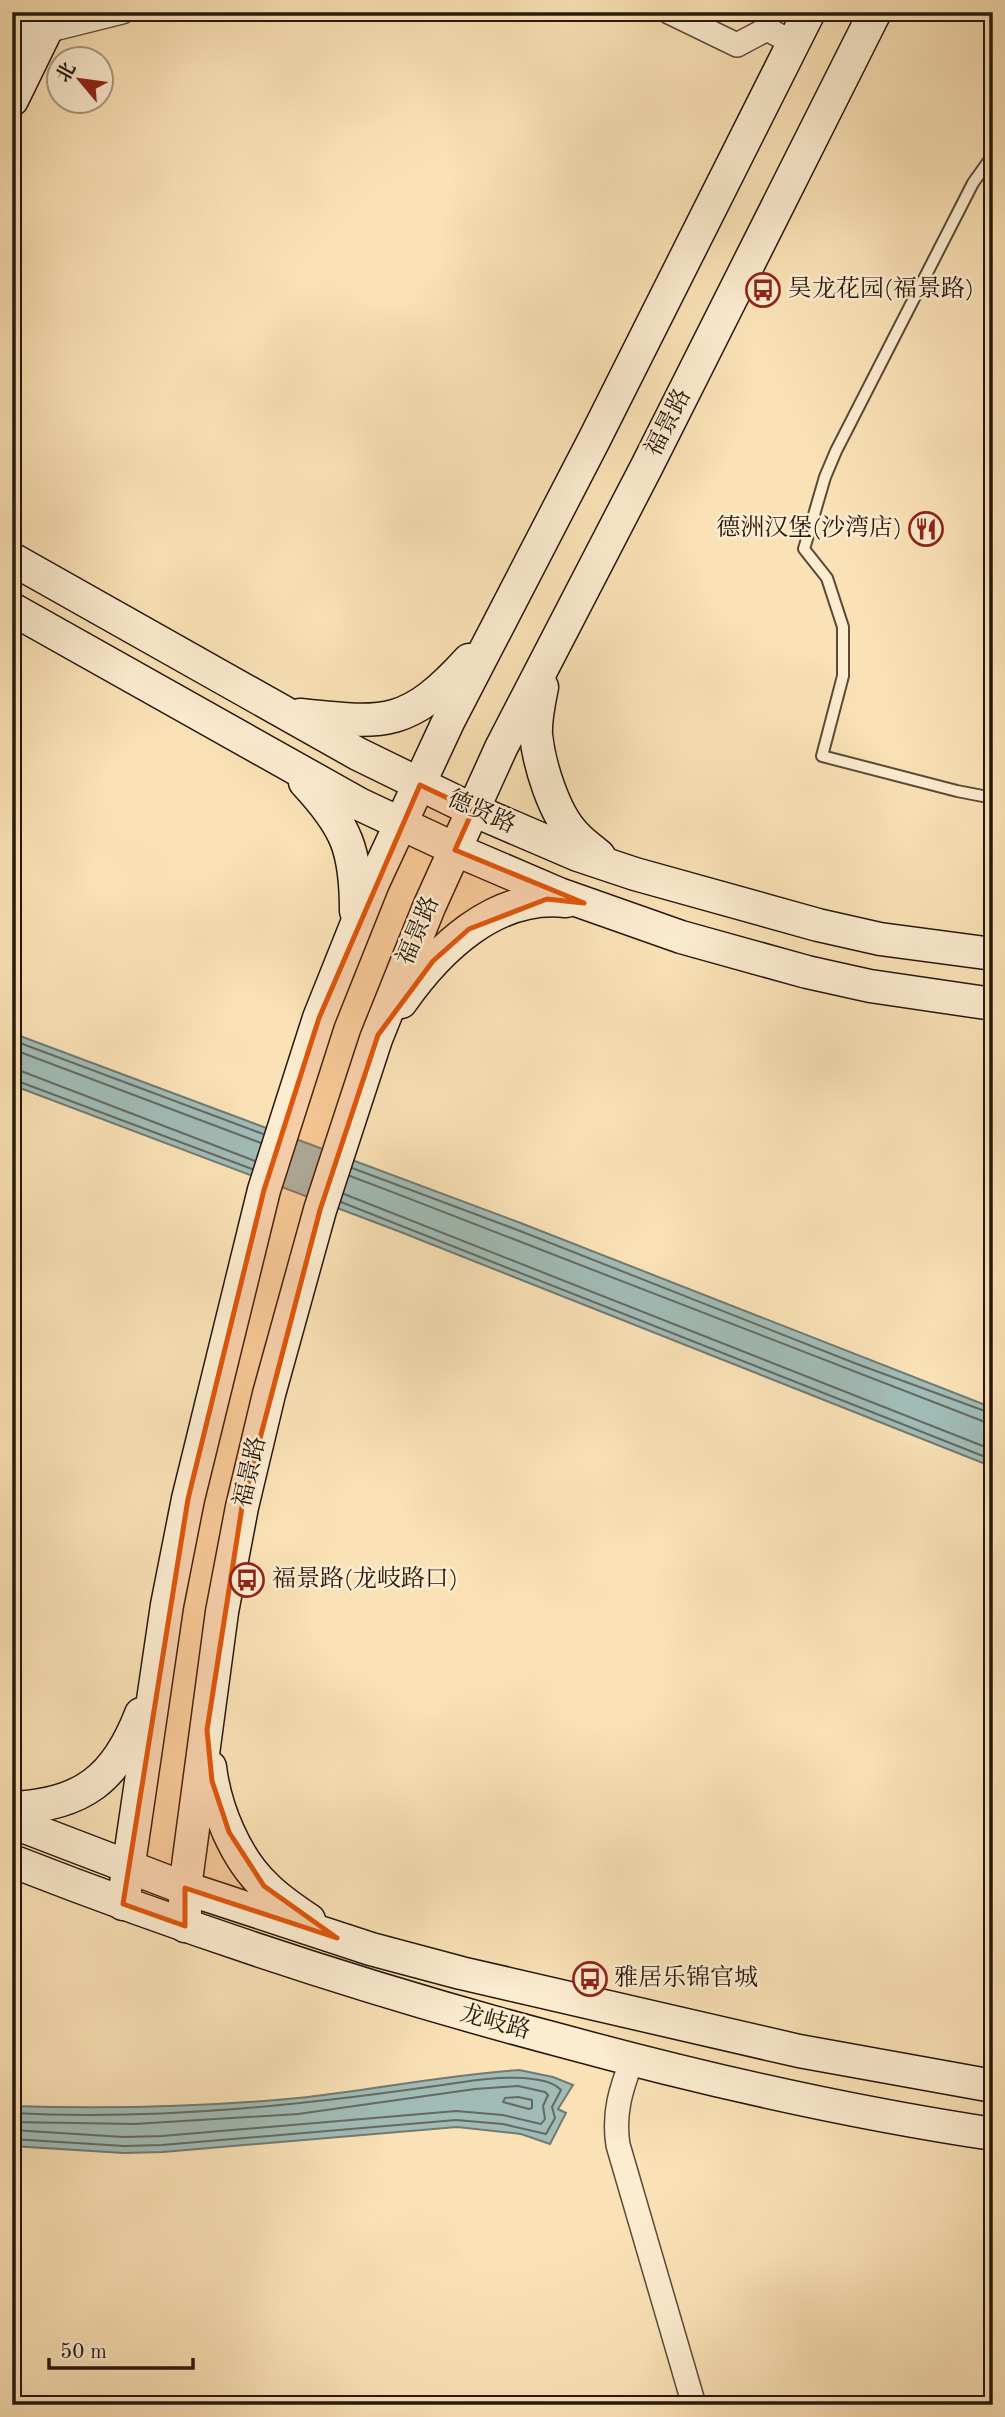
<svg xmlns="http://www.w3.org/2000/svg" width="1005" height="2417" font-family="'Old Standard TT','Noto Serif SC',serif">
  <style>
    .water { fill: #a1bcb7; stroke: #717a73; stroke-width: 2 }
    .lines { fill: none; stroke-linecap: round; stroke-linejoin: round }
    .shore { stroke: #646a62; stroke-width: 2 }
    .lane-casing { stroke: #5c4a37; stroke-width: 14 }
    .street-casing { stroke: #5c4a37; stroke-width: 26 }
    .secondary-casing { stroke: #28170d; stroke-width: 35 }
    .lane { stroke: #fcecd0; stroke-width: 10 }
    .street { stroke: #fcecd0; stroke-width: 23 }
    .secondary { stroke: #fcecd0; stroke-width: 32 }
    .marked { fill: #de560c; fill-opacity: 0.2; stroke: #de560c; stroke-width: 5; stroke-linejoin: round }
    .labels { text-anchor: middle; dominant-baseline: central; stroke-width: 5; stroke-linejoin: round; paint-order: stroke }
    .poi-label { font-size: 24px; fill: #28170d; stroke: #fcecd0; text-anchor: start }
    .street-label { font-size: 24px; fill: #28170d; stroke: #fcecd0 }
  </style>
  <rect width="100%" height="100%" fill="#fae2b6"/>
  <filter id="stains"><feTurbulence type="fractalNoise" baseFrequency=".00286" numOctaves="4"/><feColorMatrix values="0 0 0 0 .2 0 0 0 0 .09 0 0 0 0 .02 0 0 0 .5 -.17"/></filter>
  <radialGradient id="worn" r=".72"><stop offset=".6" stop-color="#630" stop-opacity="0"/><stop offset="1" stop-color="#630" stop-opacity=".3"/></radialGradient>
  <g class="water">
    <polygon points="12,1033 518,1222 993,1408 993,1467 398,1231 12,1085"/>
    <path d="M 519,2070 L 553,2077 L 573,2085 L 558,2109 L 566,2113 L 550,2144 L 521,2134 L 457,2127 L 163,2152 L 124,2153 L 12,2146 L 12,2106 C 108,2109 203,2107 298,2098 C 372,2090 445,2075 519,2070 Z"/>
  </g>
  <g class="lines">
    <g class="shore">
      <polyline points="12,1040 263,1134"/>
      <polyline points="12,1049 261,1143"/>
      <polyline points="12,1070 21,1071 255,1161"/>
      <polyline points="12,1079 252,1169"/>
      <polyline points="352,1168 515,1229 857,1364 993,1414"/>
      <path d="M 350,1176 C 562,1256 772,1341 985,1422 L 993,1423"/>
      <polyline points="344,1194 993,1450"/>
      <polyline points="341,1202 993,1460"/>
      <polygon points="518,2097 532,2100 532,2108 529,2109 503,2102 505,2098"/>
      <path d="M 12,2113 C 163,2121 314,2104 463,2082 C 487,2078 544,2072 561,2090 L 552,2107 L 555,2118 L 546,2134 L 503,2124 L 456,2120 L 162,2145 L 124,2146 L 12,2139"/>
      <polyline points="12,2122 134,2124 298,2114 475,2089 518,2086 545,2092 548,2095 543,2106 545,2119 541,2124 503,2115 456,2111 162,2136 124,2137 12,2130"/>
    </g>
    <g class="lane-casing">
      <polyline id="lane" points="993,155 973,183 836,451 825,477 804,549 827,578 843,627 843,676 822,756 957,791 993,798"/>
    </g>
    <g class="street-casing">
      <g id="street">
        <polyline points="669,12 737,45 767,29 793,43"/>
        <polyline points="46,31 122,12"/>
        <path d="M 632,2060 C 621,2089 613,2113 618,2145 L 694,2405"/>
      </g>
    </g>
    <g class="secondary-casing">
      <g id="secondary">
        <polyline points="12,37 25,12"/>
        <polyline points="12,100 55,12"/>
        <polyline points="12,559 358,754 473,810 578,855 635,874 818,925 880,939 993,954"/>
        <polyline points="12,609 359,804 468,855 559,894 681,937 807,972 870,986 993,1004"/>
        <path d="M 542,687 C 539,702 535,720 536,735 C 539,764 554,814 575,835 C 582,843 591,849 599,856"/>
        <path d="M 300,715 C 386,724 408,727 469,660"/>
        <path d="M 305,782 C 347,827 356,850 356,911"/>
        <path d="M 401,1002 C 438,949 495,893 566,901"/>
        <path d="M 210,1767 C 215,1808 235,1858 266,1887 C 279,1900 294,1910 309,1920"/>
        <path d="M 12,1808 C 82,1805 116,1779 141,1714"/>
        <polyline points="12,1822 179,1886 371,1949 461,1973 799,2051 993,2086"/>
        <path d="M 12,1861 C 191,1931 373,1991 559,2040 C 702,2079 846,2112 993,2134"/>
        <polyline points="123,1904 167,1605 188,1499 264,1190 319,1018 373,883 448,722 594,440 809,12"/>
        <polyline points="185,1926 185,1888 222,1612 242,1507 269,1394 320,1210 376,1039 429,907 501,748 647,466 875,12"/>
      </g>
    </g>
    <use href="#lane" class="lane"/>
    <use href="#street" class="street"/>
    <use href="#secondary" class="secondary"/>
  </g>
  <path class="marked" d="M 420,785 L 473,810 L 455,850 L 584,903 L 547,899 L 469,929 L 433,961 L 378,1035 L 320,1210 L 242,1507 L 207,1730 L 212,1781 L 229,1832 L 264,1886 L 337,1938 L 185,1888 L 185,1926 L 123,1904 L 188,1499 L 264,1190 L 319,1018 Z"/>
  <defs>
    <g id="bus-ring" transform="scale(1.75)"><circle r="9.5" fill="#fcecd0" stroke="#8f2418" stroke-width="1.5"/><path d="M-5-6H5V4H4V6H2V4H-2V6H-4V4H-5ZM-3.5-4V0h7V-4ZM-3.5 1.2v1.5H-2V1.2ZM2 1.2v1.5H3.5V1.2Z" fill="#8f2418"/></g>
    <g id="restaurant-ring" transform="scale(1.75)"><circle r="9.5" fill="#fcecd0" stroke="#8f2418" stroke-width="1.5"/><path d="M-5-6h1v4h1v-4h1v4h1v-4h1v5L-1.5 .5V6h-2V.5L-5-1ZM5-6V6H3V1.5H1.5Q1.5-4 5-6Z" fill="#8f2418"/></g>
  </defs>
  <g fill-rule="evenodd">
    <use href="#bus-ring" x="763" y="290"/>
    <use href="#restaurant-ring" x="926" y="529"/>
    <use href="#bus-ring" x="247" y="1580"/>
    <use href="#bus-ring" x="590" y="1979"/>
  </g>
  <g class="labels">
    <g class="poi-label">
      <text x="788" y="290">昊龙花园(福景路)</text>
      <text x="902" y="529" text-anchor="end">德洲汉堡(沙湾店)</text>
      <text x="272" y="1580">福景路(龙岐路口)</text>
      <text x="614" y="1979">雅居乐锦官城</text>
    </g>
    <g class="street-label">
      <text transform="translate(669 423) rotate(-63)">福景路</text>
      <text transform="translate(481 813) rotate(24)">德贤路</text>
      <text transform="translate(419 931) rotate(-67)">福景路</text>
      <text transform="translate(251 1472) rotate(-77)">福景路</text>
      <text transform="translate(495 2023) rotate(15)">龙岐路</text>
    </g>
  </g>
  <rect width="1005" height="2417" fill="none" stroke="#fae2b6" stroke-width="42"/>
  <rect x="14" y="14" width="977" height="2389" fill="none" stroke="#28170d" stroke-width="3.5"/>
  <rect x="21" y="21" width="963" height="2375" fill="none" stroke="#28170d" stroke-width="2"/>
  <g transform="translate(80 80) rotate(299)"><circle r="33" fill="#fcecd0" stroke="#a79782" stroke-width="2"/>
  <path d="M0-5L12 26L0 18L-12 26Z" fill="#8f2418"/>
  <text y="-10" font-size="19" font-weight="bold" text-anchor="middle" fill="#28170d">北</text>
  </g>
  <path d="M49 2358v10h144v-10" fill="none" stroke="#28170d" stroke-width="3.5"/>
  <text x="60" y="2358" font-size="21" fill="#28170d" stroke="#fcecd0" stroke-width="5" paint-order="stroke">50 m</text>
  <rect width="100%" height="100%" filter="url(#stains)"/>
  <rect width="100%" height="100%" fill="url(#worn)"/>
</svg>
